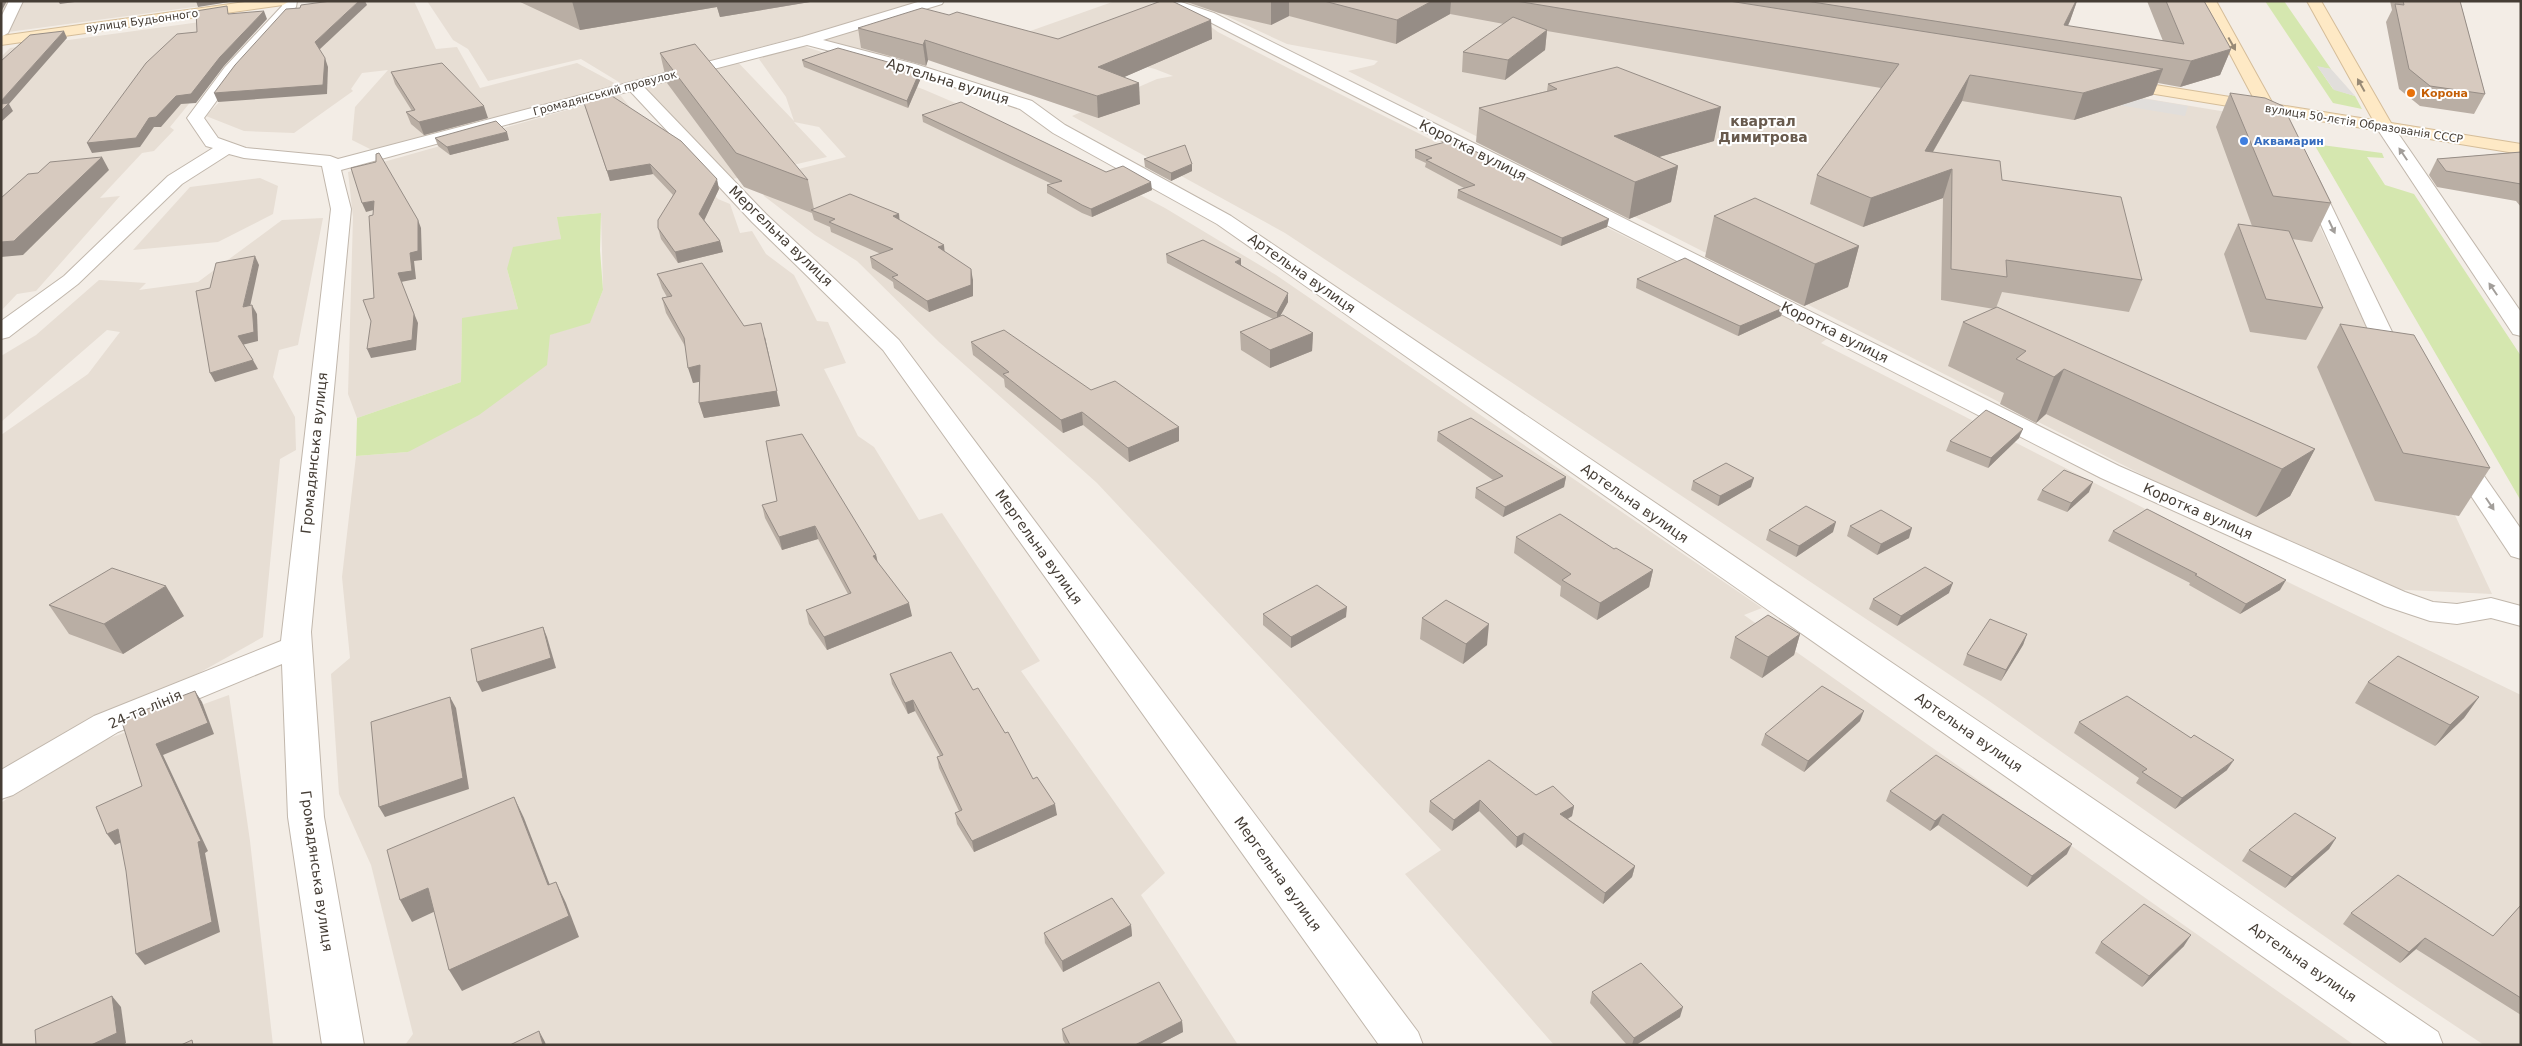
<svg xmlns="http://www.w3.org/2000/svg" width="2522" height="1046" font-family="'DejaVu Sans',sans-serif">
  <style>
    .residential { fill: #e7ded4 }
    .green { fill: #d5e7af }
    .parking { fill: #e1dedb }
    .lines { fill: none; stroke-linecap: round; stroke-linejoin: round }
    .street-casing { stroke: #c1b7ac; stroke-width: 2 }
    .secondary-casing { stroke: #d5bd99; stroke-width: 2 }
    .street { fill: #fff; fill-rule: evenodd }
    .secondary { fill: #fee9c5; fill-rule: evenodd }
    .wall { fill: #b9aea4 }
    .shaded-wall { fill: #968d86 }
    .building { fill: #d7cabf; stroke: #968d86 }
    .oneway { fill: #988a76 }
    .oneway2 { fill: #a29e9a }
    .food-dot { fill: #e8710a; stroke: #fff; stroke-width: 2 }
    .shop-dot { fill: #3f7fe0; stroke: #fff; stroke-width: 2 }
    .labels { text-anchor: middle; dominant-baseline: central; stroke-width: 4; stroke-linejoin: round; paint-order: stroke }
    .far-street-label { font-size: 11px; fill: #453d35; stroke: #fff }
    .far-food-label { font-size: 11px; font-weight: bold; fill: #c56008; stroke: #fff; text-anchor: start }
    .far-shop-label { font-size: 11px; font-weight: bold; fill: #366cbe; stroke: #fff; text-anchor: start }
    .street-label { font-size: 14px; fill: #453d35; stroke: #fff }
    .far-quarter-label { font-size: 14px; font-weight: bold; fill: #685a4d; stroke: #fff }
  </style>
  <rect width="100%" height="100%" fill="#f3ede6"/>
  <g class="residential">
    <polygon points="1,1 238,1 1,33"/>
    <polygon points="358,1 414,1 436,49 457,47 480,88 577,63 618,85 372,150 352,140 355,107 388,70 362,73 351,89 353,91 294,133 244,131 206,116 286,32"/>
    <polygon points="427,1 942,1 919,9 969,27 874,62 794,38 731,55 794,121 786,97 759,59 771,51 803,46 847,60 925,90 1009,126 1165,208 1276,275 1762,608 1744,615 2354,1045 1554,1045 1405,874 1441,850 1097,483 939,342 857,261 815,235 764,196 759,179 846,157 819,127 794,122 827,157 720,182 632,90 581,59 488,81 468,49 453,40"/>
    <polygon points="1115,1 1144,1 1199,18 1218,32 1296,72 1828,338 1821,343 2294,585 2521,695 2521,1045 2484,1045 2397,987 1989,701 1511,382 1285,233 1072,116 1157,79 1173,76 1155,69 1019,35"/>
    <polygon points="1180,1 1554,1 2245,115 2279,140 2492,594 2365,588 1348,71 1374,65 1378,61 1287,44 1222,14"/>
    <polygon points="244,16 266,17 247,33 170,127 174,130 154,151 142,153 100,198 120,196 36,291 17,294 1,311 1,57 10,48"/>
    <polygon points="620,95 665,149 689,167 718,199 730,204 740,233 752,231 766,254 794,275 817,321 828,322 846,363 824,369 858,436 874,447 919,520 942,513 1040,661 1021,671 1165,873 1141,895 1238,1045 405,1045 413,1034 371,865 339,794 331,674 350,658 342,577 356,456 408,452 549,335 590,322 603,290 601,213 558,217 561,239 507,269 518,309 462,323 461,382 357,418 348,394 353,217 348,172"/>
    <polygon points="260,178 278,186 273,214 218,242 133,250 190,187"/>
    <polygon points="323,218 298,345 279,350 273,377 295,417 296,450 280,459 263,637 199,673 21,758 1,770 1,435 88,374 120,332 107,330 1,422 1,356 36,335 99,280 146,283 139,290 198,282 282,220"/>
    <polygon points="229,695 250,841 273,1045 1,1045 1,803 71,752"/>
  </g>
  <g class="green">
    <polygon points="2265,1 2284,1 2331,69 2318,67 2333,89 2355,96 2362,109 2333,103"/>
    <polygon points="2314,144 2382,153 2384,158 2367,157 2385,185 2414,194 2521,356 2521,501"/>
    <polygon points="601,213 600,250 603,290 590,323 550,335 547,365 479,415 408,452 356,456 357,418 461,382 462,318 518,309 507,269 513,247 561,239 557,217"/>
  </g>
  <g class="parking">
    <polygon points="2317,66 2331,69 2355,96 2334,90"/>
    <polygon points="1991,74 2188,106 2185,116 1986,83"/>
  </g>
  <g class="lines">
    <g class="street-casing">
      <g id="street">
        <polygon points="9,1 23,1 8,33 1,37 1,17"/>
        <polygon points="283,1 297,1 296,7 237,73 204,118 218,138 246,148 330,156 338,159 802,37 921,1 944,1 942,4 823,40 915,64 1032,101 1065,125 1231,216 2438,1032 2443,1045 2389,1045 1217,224 1053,133 1020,109 903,70 807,45 644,87 766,214 899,340 1418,1032 1423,1045 1379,1045 883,350 752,222 630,91 341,170 351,209 311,632 324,817 364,1045 322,1045 288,817 282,664 118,732 13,795 1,799 1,770 94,716 281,641 331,209 322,166 244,158 229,154 182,184 78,284 9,337 1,339 1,321 64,276 168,176 213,148 206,146 187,118 225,67 282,6"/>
        <polygon points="1156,1 1178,1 1214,13 2119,466 2405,592 2433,602 2457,604 2491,598 2521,606 2521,626 2491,618 2457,624 2430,621 2385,606 2101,478 1204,19 1158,4"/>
        <polygon points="2385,122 2391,123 2521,312 2521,336 2513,334 2376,127 2379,123"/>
        <polygon points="2310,174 2317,176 2319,180 2407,363 2403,368 2395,370 2387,368 2383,363 2301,180 2303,176"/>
        <polygon points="2457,447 2466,450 2521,529 2521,559 2511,556 2444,455 2448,450"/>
      </g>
    </g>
    <g class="secondary-casing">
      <g id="secondary">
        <polygon points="252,1 290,1 283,5 1,45 1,36"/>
        <polygon points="2202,1 2216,1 2273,104 2373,120 2307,1 2321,1 2391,123 2521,144 2521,154 2112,87 2110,84 2118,79 2255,101"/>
      </g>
    </g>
    <use href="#street" class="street"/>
    <use href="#secondary" class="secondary"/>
  </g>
  <g class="wall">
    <polygon points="518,1 816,1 720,17 717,7 580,30"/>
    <polygon points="1184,1 2077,1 2068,26 2163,41 2147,1 2204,1 2231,49 2220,75 2180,87 2158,83 2153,95 2074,120 1962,101 1933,152 2002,180 2142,280 2129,312 2002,292 1996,308 2315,449 2290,496 2256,517 2046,414 2036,423 2000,404 2004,393 1948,366 1963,322 1994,309 1941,300 1943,198 1863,227 1810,204 1817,175 1881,88 1547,31 1545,50 1505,80 1462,72 1463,52 1504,24 1450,14 1396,44 1289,16 1271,25 1219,13"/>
    <polygon points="2390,1 2460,1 2485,94 2474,114 2420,106 2399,89 2386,22 2392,10"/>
    <polygon points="949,15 1058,39 1211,20 1212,39 1124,77 1140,104 1098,118 928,60 926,66 861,48 858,28"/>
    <polygon points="660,53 808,180 814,209 900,220 944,251 973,280 973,296 929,312 894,288 893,282 872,268 870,257 881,254 831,232 830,227 814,220 812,213 744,187 667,83"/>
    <polygon points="802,60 920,71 921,78 908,108 804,67"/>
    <polygon points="391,72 488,118 424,135 411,124 406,112 412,111 395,84"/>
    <polygon points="1548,84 1714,141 1659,157 1678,166 1671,202 1629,219 1476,142 1479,108 1547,91"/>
    <polygon points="2230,93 2331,203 2312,242 2292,239 2323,308 2306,340 2250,332 2224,254 2238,224 2252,226 2216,127"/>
    <polygon points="584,103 719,189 704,220 720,241 723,252 678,263 661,239 658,228 673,195 653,174 610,181"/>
    <polygon points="922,115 1106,172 1152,190 1092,217 1082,213 1047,193 1047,185 1052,184 923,122"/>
    <polygon points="435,138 509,140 450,155 438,146"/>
    <polygon points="1415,150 1607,227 1561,246 1457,198 1458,190 1464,188 1425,167 1426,163 1415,158"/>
    <polygon points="2521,152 2521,207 2516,201 2437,187 2429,175 2437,159"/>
    <polygon points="1144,159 1192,171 1171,181 1145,167"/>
    <polygon points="1714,216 1859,246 1848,287 1804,306 1705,257"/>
    <polygon points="1166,254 1241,265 1288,302 1280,316 1313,333 1312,351 1270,368 1241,350 1240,332 1273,319 1167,263"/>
    <polygon points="657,274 780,406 704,418 699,403 700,381 693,383 686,348 666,313 662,298 667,297 662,288"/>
    <polygon points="1637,279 1783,308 1781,316 1738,336 1636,288"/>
    <polygon points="2340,324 2490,468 2459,516 2375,501 2317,367"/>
    <polygon points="971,342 1091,390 1179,441 1129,462 1083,425 1063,433 1005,387 1004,379 973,355"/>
    <polygon points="1438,432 1566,477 1564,487 1503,517 1475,498 1476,488 1493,480 1437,441"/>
    <polygon points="2019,438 1988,468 1946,451 1950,441"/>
    <polygon points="1693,481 1751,487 1718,506 1691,490"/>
    <polygon points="2042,490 2089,492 2067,512 2037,500"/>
    <polygon points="777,501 876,555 878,563 912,616 827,650 809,624 806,610 848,594 818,539 782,550 765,518 762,505"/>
    <polygon points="1850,526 1909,538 1877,555 1847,536"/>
    <polygon points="1769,530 1833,532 1796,557 1766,540"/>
    <polygon points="2113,531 2280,590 2240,614 2189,585 2190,583 2108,541"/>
    <polygon points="1516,537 1614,549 1653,570 1649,587 1597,620 1560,596 1561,586 1514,553"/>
    <polygon points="1949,593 1897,626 1869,609 1873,599"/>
    <polygon points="49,605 184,616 123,654 69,634"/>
    <polygon points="1263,614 1346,617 1291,648 1263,625"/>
    <polygon points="1422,618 1487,645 1463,664 1420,639"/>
    <polygon points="1800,634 1794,655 1762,678 1730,658 1735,637"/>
    <polygon points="2027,634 2023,645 2001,681 1963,665 1967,654"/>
    <polygon points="890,674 973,690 1057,815 974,852 957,824 955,813 959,811 939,768 937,757 940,756 915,711 908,714 892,684"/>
    <polygon points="2368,682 2479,697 2464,718 2435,746 2355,703"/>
    <polygon points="1860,721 1804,772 1761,745 1765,734"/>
    <polygon points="2079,722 2227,770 2175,809 2136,783 2139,778 2074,733"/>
    <polygon points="1890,791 2067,854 2027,887 1938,825 1930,831 1886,801"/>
    <polygon points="1536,795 1574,806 1572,816 1568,819 1635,866 1632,877 1603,904 1522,844 1516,848 1479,811 1452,831 1429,812 1430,801"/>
    <polygon points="2336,838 2329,849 2285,888 2242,861 2249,850"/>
    <polygon points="2521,905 2521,1015 2416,949 2400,963 2343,924 2351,913 2493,936"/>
    <polygon points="1131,925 1132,936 1063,972 1045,943 1044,933"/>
    <polygon points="2101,942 2184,946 2142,987 2095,953"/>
    <polygon points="1592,992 1680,1017 1636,1045 1627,1045 1590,1003"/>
    <polygon points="1182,1021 1183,1032 1158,1045 1066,1045 1063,1040 1062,1029"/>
  </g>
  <g class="shaded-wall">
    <polygon points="1,1 7,1 1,12"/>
    <polygon points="58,1 82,1 60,4"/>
    <polygon points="196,1 228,1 229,2 198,7"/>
    <polygon points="359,1 365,1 367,5 319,50 315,42"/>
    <polygon points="572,1 816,1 720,17 717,7 580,30"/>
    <polygon points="1271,1 1289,1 1289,16 1271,25"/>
    <polygon points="1432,1 1451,1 1450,14 1396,44 1397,20"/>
    <polygon points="2076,1 2077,1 2070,21 2060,41 2064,25"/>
    <polygon points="264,11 267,19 224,66 196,103 181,104 161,127 154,127 140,147 92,153 87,143 149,118 176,96 220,57"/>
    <polygon points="1211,20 1212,39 1099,88 1098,67"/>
    <polygon points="1547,30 1545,50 1505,80 1508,60"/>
    <polygon points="64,31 67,38 9,104 13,111 1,122 1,101"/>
    <polygon points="925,40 928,60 926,66 923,45"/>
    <polygon points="2231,49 2220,75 2180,87 2191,61"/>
    <polygon points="325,58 328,67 327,94 218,102 214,93"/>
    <polygon points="2163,69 2153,95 2074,120 2083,93"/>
    <polygon points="920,71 921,78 908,108 907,101"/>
    <polygon points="1970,75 1962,101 1917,179 1925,151"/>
    <polygon points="1139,83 1140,104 1098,118 1097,96"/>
    <polygon points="484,106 488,118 424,135 419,122"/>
    <polygon points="1721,107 1714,141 1611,171 1614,136"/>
    <polygon points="507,132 509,140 450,155 447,147"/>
    <polygon points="102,157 109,170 23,255 1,257 1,242"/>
    <polygon points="650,164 653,174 610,181 607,171"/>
    <polygon points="1192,164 1192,171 1171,181 1171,173"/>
    <polygon points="1678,166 1671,202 1629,219 1635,182"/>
    <polygon points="1952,169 1943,198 1863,227 1871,198"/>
    <polygon points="717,179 719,189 702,225 699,214"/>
    <polygon points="1151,182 1152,190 1092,217 1091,209"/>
    <polygon points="374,201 377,209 366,212 362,203"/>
    <polygon points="899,214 900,224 893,216"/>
    <polygon points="1609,219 1607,227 1561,246 1562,238"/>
    <polygon points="418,220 421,228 422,260 414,261 416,279 401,282 418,323 416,350 371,358 367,349 398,273 410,253"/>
    <polygon points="720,241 723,252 678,263 675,252"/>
    <polygon points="944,245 945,256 938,247"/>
    <polygon points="1859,246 1848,287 1804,306 1815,264"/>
    <polygon points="255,256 259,265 248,316 243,307"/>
    <polygon points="1241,259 1241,268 1235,262"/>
    <polygon points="971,269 973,280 973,296 929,312 927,301"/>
    <polygon points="1288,293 1288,302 1277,322 1277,313"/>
    <polygon points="252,305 257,314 258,341 242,345 238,336"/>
    <polygon points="1783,308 1781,316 1738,336 1740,326"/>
    <polygon points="1313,333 1312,351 1270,368 1270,350"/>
    <polygon points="765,337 780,406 704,418 699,403"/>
    <polygon points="253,360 258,369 215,382 210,373"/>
    <polygon points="700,365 704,381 693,383 688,368"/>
    <polygon points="2064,369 2046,414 2036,423 2054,377"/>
    <polygon points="1082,412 1083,425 1063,433 1061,420"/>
    <polygon points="1179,427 1179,441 1129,462 1128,448"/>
    <polygon points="2023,429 2019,438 1988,468 1991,458"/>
    <polygon points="2315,449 2290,496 2256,517 2282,469"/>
    <polygon points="1566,477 1564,487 1503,517 1505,507"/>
    <polygon points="1754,478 1751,487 1718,506 1720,496"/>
    <polygon points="2093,482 2089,492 2067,512 2071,503"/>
    <polygon points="1836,522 1833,532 1796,557 1799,546"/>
    <polygon points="815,526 818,539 782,550 779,537"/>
    <polygon points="1912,528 1909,538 1877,555 1881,544"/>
    <polygon points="876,555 879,568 873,556"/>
    <polygon points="1653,570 1649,587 1597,620 1600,603"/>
    <polygon points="2286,580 2280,590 2240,614 2246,604"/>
    <polygon points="1953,583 1949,593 1897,626 1901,616"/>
    <polygon points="166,586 184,616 123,654 104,624"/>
    <polygon points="909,603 912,616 827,650 824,637"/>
    <polygon points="1347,607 1346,617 1291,648 1291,637"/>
    <polygon points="1489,624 1487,645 1463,664 1466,644"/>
    <polygon points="543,627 547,637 556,668 482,692 477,682"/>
    <polygon points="1800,634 1794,655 1762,678 1768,657"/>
    <polygon points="2027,634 2023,645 2001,681 2006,670"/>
    <polygon points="195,691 202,702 214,734 163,755 208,851 205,853 220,932 145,965 136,954 156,744"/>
    <polygon points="450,697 456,708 469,789 385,817 379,807"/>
    <polygon points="2479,697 2464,718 2435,746 2450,725"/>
    <polygon points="913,700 915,711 908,714 905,703"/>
    <polygon points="1864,711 1860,721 1804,772 1808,761"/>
    <polygon points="2234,760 2227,770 2175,809 2182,798"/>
    <polygon points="514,797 524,818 558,906 548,885"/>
    <polygon points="1480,800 1479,811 1452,831 1454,820"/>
    <polygon points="1055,804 1057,815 974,852 972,841"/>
    <polygon points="1574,806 1572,816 1558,824 1560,814"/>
    <polygon points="1943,814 1938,825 1930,831 1935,821"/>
    <polygon points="118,829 126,840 115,845 107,834"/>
    <polygon points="1524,833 1522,844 1516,848 1517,837"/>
    <polygon points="2336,838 2329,849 2285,888 2292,877"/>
    <polygon points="2072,844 2067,854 2027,887 2032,876"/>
    <polygon points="1635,866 1632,877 1603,904 1605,893"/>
    <polygon points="556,882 566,903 579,937 462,991 449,970"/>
    <polygon points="428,888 440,909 412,922 400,900"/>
    <polygon points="1131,925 1132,936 1063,972 1062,961"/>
    <polygon points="2191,935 2184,946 2142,987 2149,976"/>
    <polygon points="2425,938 2416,949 2400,963 2409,952"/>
    <polygon points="112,996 121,1007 126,1043 123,1045 91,1045"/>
    <polygon points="1683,1007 1680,1017 1636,1045 1632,1045 1634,1038"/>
    <polygon points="1182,1021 1183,1032 1158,1045 1135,1045"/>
    <polygon points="539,1031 545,1042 546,1045 543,1045"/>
  </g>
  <g class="building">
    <polygon points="331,1 359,1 315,42 325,58 323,85 214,93 235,65 286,9 300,8 301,5"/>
    <polygon points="1161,1 1172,1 1211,20 1098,67 1139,83 1097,96 925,40 923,45 858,28 922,8 949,15 957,12 1058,39"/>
    <polygon points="1324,1 1432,1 1397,20"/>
    <polygon points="1516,1 1729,1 2163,69 2083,93 1970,75 1925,151 2000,161 2002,180 2121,197 2142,280 2006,260 2007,277 1951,269 1952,169 1871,198 1817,175 1899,64"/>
    <polygon points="1806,1 2076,1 2064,25 2184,44 2166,1 2204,1 2231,49 2191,61"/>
    <polygon points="2403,1 2460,1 2485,94 2430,86 2409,69 2395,4 2404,5"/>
    <polygon points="227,6 228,14 264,11 220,57 191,94 176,96 156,117 149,118 136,138 87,143 146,63 177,34 197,32 196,11"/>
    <polygon points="1513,17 1547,30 1508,60 1463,52"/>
    <polygon points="64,31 1,101 1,61 30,35"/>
    <polygon points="695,44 808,180 736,153 660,53"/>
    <polygon points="838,48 920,71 907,101 802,60"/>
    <polygon points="442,63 484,106 419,122 406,112 415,110 391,72"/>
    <polygon points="1617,67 1721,107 1614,136 1678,166 1635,182 1479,108 1557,89 1548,84"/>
    <polygon points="2230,93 2265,98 2283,106 2331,203 2273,196"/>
    <polygon points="612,96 681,141 717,179 699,214 720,241 675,252 658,228 658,220 676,191 650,164 607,171 584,103"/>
    <polygon points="961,102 1106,172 1123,166 1151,182 1091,209 1082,205 1047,185 1062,181 922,115"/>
    <polygon points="9,103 1,111 1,104"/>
    <polygon points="496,121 507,132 447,147 435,138"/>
    <polygon points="1453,140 1609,219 1562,238 1458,190 1475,185 1426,160 1432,158 1415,150"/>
    <polygon points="1185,145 1192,164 1171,173 1144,159"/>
    <polygon points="2521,152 2521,184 2446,171 2437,159"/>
    <polygon points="379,153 418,220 418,251 410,253 412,271 398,273 414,314 412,340 367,349 371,321 363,300 374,298 369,216 373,215 374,201 362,203 351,168 376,162 376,154"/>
    <polygon points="102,157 14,241 1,242 1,198 28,174 38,173 50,162"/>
    <polygon points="850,194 899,214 893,216 944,245 938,247 971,269 971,285 927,301 892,277 898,275 870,257 893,249 829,222 835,219 811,210"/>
    <polygon points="1755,198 1859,246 1815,264 1714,216"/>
    <polygon points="2238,224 2289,231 2323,308 2266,299"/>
    <polygon points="1203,240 1241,259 1235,262 1288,293 1277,313 1166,254"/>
    <polygon points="255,256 243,307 252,305 254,332 238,336 253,360 210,373 196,291 210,288 216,263"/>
    <polygon points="1685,258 1783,308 1740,326 1637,279"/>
    <polygon points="702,263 744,326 761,323 777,391 699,403 700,365 688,368 684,338 662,298 672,296 657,274"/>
    <polygon points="1997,307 2315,449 2282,469 2064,369 2054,377 2016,359 2026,351 1963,322"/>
    <polygon points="1283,315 1313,333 1270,350 1240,332"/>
    <polygon points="2340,324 2414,335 2490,468 2403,453"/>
    <polygon points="1004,330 1091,390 1115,381 1179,427 1128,448 1082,412 1061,420 1003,374 1009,372 971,342"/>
    <polygon points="1986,410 2023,429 1991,458 1950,441"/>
    <polygon points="1471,418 1566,477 1505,507 1476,488 1503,476 1438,432"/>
    <polygon points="802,434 876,555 873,556 909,603 824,637 806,610 851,593 815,526 779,537 762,505 777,501 766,441"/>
    <polygon points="1726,463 1754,478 1720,496 1693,481"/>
    <polygon points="2064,470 2093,482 2071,503 2042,490"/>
    <polygon points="1806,506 1836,522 1799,546 1769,530"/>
    <polygon points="2147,509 2286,580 2246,604 2195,575 2197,574 2113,531"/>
    <polygon points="1881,510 1912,528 1881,544 1850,526"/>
    <polygon points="1560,514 1614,549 1616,548 1653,570 1600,603 1562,580 1571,574 1516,537"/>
    <polygon points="1925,567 1953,583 1901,616 1873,599"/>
    <polygon points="112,568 166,586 104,624 49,605"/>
    <polygon points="1317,585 1347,607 1291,637 1263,614"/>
    <polygon points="1446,600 1489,624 1466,644 1422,618"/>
    <polygon points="1768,615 1800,634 1768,657 1735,637"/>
    <polygon points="1990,619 2027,634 2006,670 1967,654"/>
    <polygon points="543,627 551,658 477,682 471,649"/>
    <polygon points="951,652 973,690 978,688 1005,733 1008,732 1033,779 1037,777 1055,804 972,841 955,813 962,810 937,757 943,755 913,700 905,703 890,674"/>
    <polygon points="2398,656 2479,697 2450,725 2368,682"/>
    <polygon points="1822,686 1864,711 1808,761 1765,734"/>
    <polygon points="195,691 208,723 156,744 201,841 198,842 212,922 136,954 126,871 118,829 107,834 96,807 142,786 121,719"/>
    <polygon points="2127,696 2191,738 2194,735 2234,760 2182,798 2142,772 2147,769 2079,722"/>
    <polygon points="450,697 463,778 379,807 371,722"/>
    <polygon points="1936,755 2072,844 2032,876 1943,814 1935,821 1890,791"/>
    <polygon points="1489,760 1536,795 1553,786 1574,806 1560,814 1635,866 1605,893 1524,833 1517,837 1480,800 1454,820 1430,801"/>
    <polygon points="514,797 548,885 556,882 569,916 449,970 428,888 400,900 387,850"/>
    <polygon points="2295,813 2336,838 2292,877 2249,850"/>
    <polygon points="2398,875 2493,936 2521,905 2521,998 2425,938 2409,952 2351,913"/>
    <polygon points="1112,898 1131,925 1062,961 1044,933"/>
    <polygon points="2144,904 2191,935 2149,976 2101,942"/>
    <polygon points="1641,963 1683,1007 1634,1038 1592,992"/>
    <polygon points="1159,982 1182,1021 1135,1045 1070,1045 1062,1029"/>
    <polygon points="112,996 117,1033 91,1045 36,1045 35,1030"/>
    <polygon points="539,1031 543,1045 510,1045"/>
    <polygon points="192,1040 193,1045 181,1045"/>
  </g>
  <defs><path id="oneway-solid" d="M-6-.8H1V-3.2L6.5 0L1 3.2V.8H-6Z" transform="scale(1.25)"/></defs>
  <g class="oneway">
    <use href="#oneway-solid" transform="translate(2232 44) rotate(61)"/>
    <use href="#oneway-solid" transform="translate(2361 85) rotate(-119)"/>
  </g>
  <g class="oneway2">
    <use href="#oneway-solid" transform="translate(2403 154) rotate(-124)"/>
    <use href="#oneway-solid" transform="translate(2332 227) rotate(65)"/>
    <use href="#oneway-solid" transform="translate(2493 289) rotate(-124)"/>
    <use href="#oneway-solid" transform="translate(2490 504) rotate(56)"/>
  </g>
  <circle class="food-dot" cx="2411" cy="93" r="5"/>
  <circle class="shop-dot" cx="2244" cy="141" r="5"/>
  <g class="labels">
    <g class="far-street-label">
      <text transform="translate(142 21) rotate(-8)">вулиця Будьонного</text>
      <text transform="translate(605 93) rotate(-15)">Громадянський провулок</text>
      <text transform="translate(2364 124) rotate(9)">вулиця 50-лєтія Образованія СССР</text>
    </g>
    <g class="far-food-label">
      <text x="2421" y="93">Корона</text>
    </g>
    <g class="far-shop-label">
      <text x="2254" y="141">Аквамарин</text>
    </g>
    <g class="street-label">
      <text transform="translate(948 81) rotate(17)">Артельна вулиця</text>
      <text transform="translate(1473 150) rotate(27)">Коротка вулиця</text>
      <text transform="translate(781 236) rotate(44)">Мергельна вулиця</text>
      <text transform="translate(1302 273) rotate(35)">Артельна вулиця</text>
      <text transform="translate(1835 332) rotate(27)">Коротка вулиця</text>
      <text transform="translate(314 453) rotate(-84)">Громадянська вулиця</text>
      <text transform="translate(1635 503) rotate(35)">Артельна вулиця</text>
      <text transform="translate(2198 511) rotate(24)">Коротка вулиця</text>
      <text transform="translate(1039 547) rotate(54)">Мергельна вулиця</text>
      <text transform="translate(145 709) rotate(-23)">24-та лінія</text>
      <text transform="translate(1969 732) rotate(35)">Артельна вулиця</text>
      <text transform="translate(317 871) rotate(82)">Громадянська вулиця</text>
      <text transform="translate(1278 874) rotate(54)">Мергельна вулиця</text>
      <text transform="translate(2303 962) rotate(35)">Артельна вулиця</text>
    </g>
    <g class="far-quarter-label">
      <text x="1763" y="121">квартал<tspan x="1763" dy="16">Димитрова</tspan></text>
    </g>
  </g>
  <rect width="2522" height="1046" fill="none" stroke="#453d35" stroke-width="5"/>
</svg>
